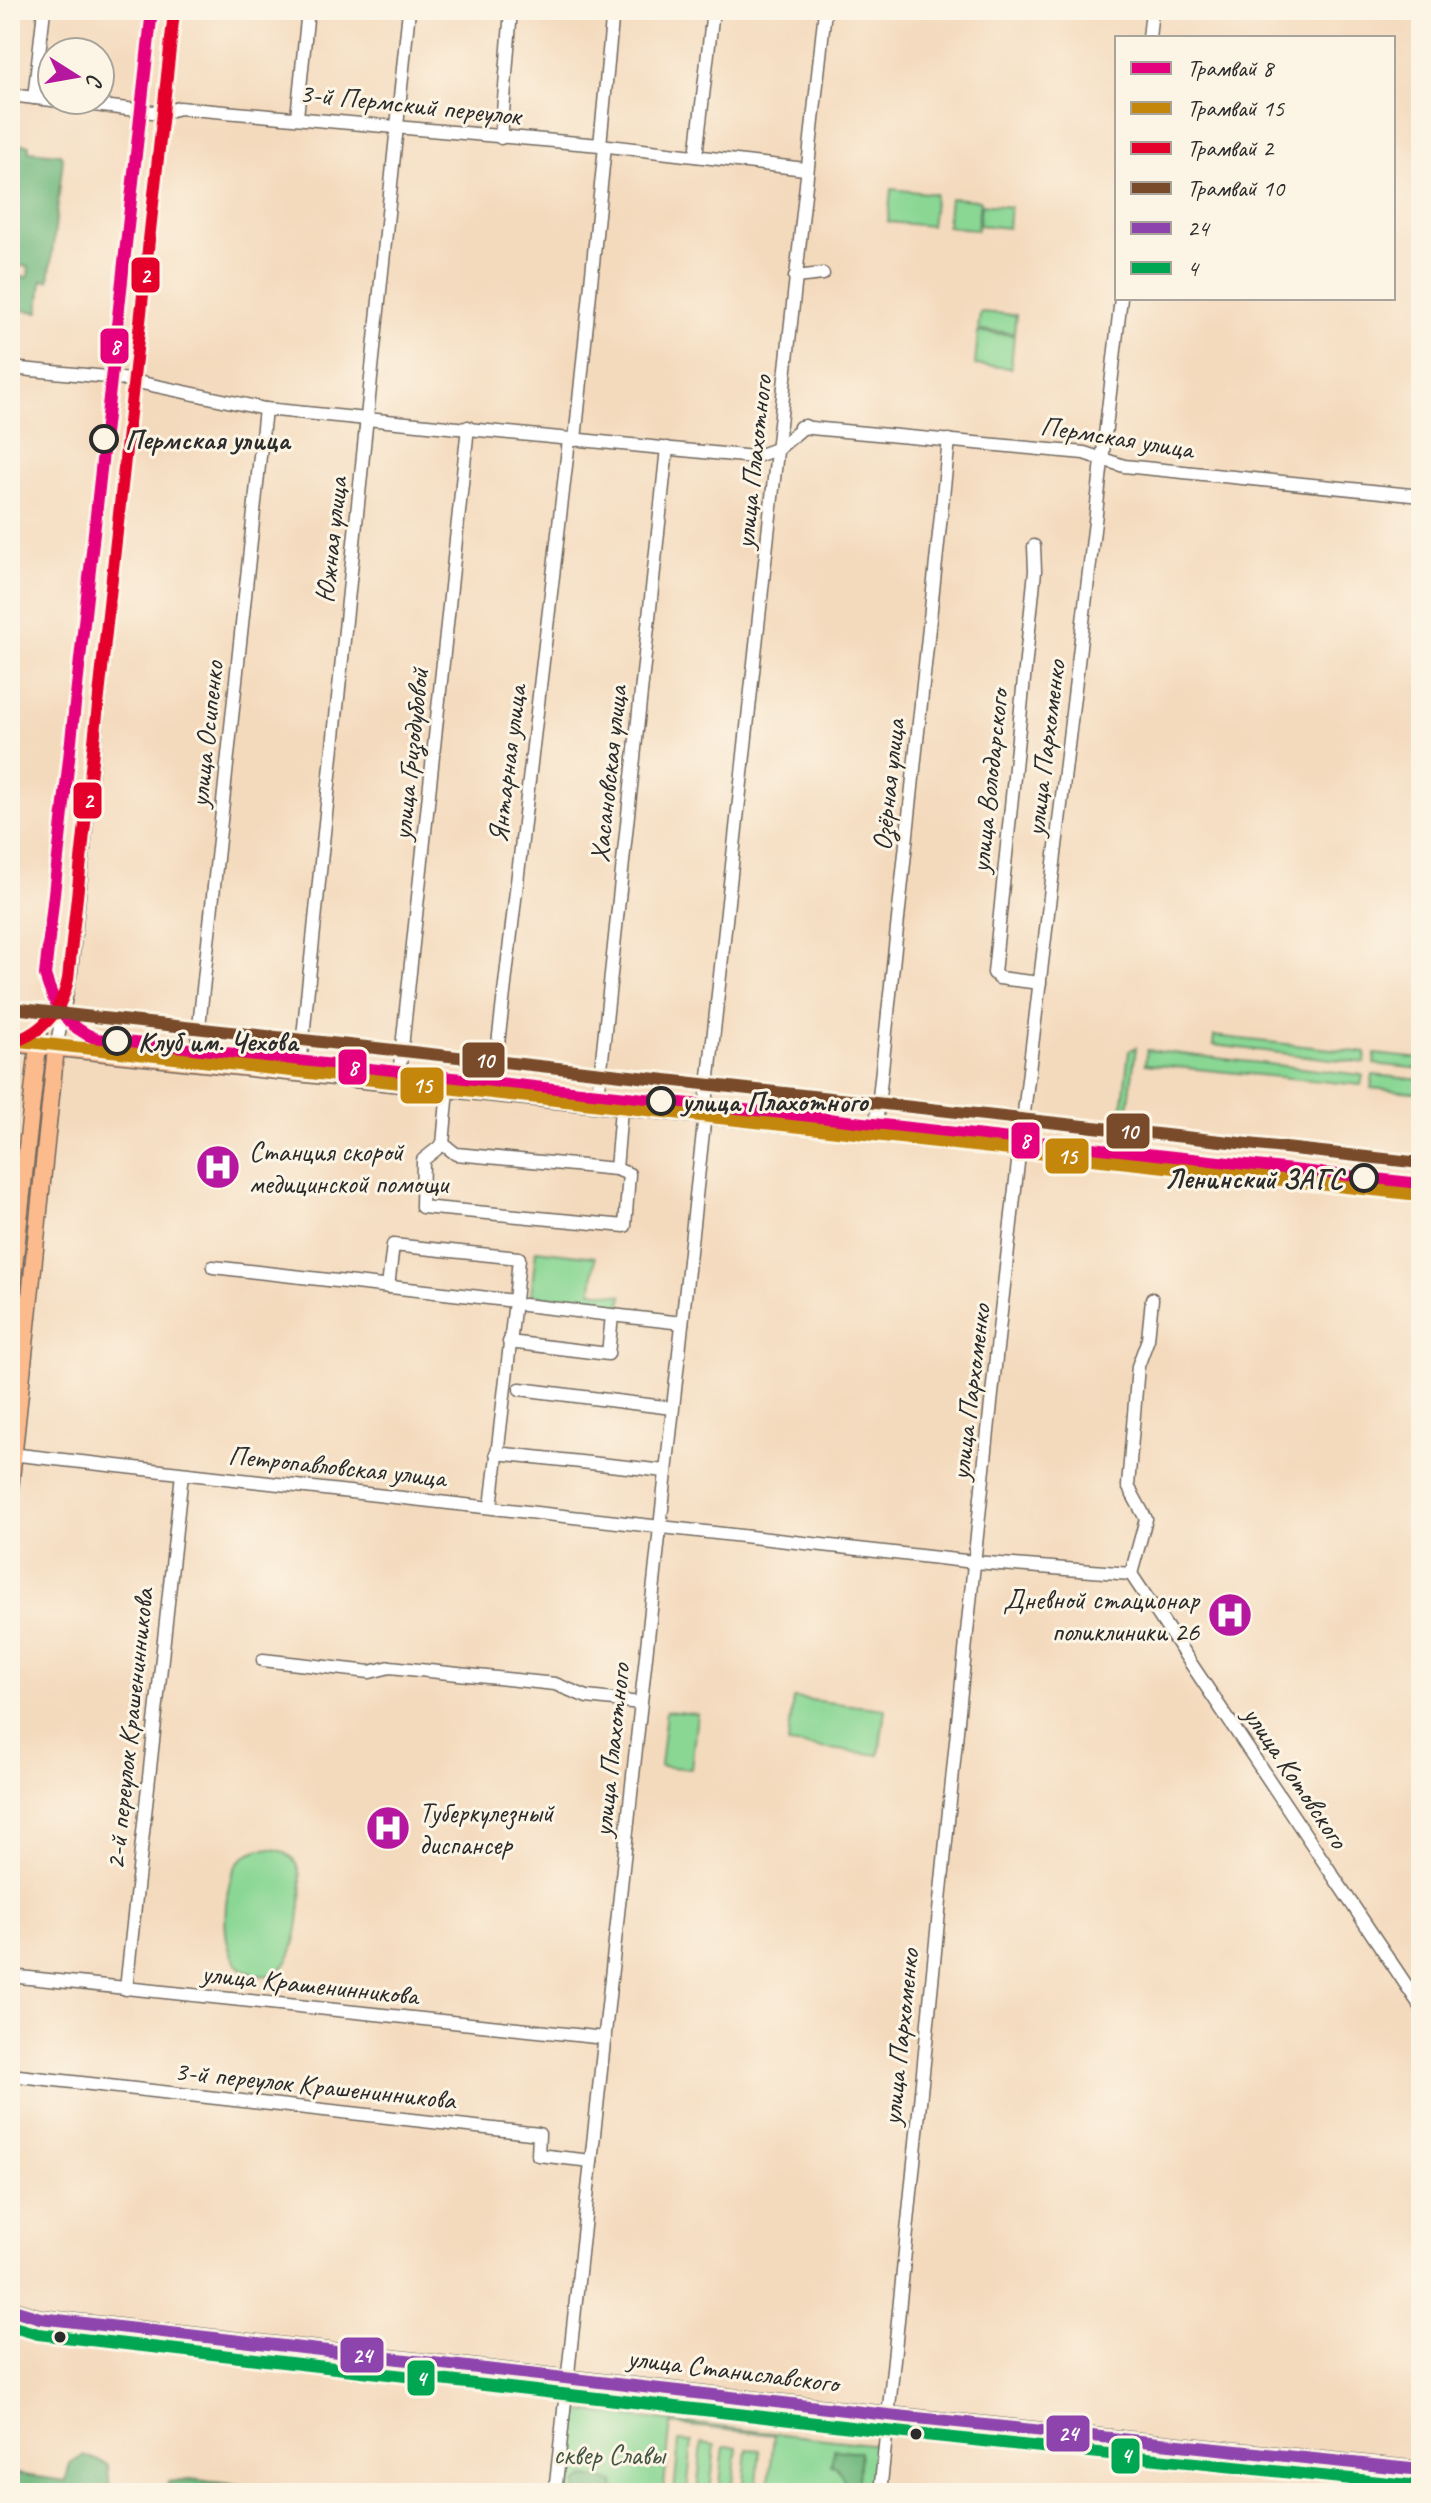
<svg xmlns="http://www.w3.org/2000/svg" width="1431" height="2503" font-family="Caveat,sans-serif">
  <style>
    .green { fill: #8ad794; stroke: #5a8160; stroke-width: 2 }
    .forest { fill: #6fb87e; stroke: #4d7254; stroke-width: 2 }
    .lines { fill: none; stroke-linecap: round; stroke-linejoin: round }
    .minor-casing { stroke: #71685e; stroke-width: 15 }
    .major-casing { stroke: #71685e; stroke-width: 19 }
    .minor { stroke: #fff; stroke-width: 12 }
    .major { stroke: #fbbb8d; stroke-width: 16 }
    .bus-1-casing { stroke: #fcf5e5; stroke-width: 18 }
    .bus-2-casing { stroke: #fcf5e5; stroke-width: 18 }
    .bus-1 { stroke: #8e44ad; stroke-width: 12 }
    .bus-2 { stroke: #00a651; stroke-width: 12 }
    .tram-1-casing { stroke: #fcf5e5; stroke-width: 18 }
    .tram-2-casing { stroke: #fcf5e5; stroke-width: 18 }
    .tram-3-casing { stroke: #fcf5e5; stroke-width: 18 }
    .tram-4-casing { stroke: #fcf5e5; stroke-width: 18 }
    .tram-1 { stroke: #e5007d; stroke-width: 12 }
    .tram-2 { stroke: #c4870b; stroke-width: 12 }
    .tram-3 { stroke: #e4002b; stroke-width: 12 }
    .tram-4 { stroke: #7a4b2a; stroke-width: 12 }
    .stop-dot { fill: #fcf5e5; stroke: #2b2b2b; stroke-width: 4 }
    .bus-dot { fill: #2b2b2b; stroke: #fcf5e5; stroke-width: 3 }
    .labels { text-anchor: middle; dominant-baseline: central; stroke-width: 6; stroke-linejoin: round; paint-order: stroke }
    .street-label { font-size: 28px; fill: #2b2b2b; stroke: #fcf5e5 }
    .stop-label { font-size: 28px; font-weight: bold; fill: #2b2b2b; stroke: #fcf5e5; text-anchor: start }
    .poi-label { font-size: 28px; fill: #2b2b2b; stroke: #fcf5e5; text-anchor: start }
    .park-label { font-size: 28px; fill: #435645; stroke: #fcf5e5 }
    .line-badge { stroke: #fcf5e5; stroke-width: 3 }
    .badge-label { font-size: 22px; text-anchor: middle; font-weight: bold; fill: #fff }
  </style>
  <rect width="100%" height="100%" fill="#fcf5e5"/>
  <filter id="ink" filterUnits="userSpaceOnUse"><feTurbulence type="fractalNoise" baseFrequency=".0125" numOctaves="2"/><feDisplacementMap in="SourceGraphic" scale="16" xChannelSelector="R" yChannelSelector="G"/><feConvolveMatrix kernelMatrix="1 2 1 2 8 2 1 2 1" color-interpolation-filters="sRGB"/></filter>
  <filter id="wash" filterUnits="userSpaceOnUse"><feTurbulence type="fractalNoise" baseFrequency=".006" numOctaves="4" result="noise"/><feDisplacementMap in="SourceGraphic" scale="32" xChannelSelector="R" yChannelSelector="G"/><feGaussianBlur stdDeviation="1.8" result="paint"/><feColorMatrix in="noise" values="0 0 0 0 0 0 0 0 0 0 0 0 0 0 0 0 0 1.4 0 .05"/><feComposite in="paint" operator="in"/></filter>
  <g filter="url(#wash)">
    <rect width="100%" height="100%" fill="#f4dabd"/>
    <g class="green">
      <polygon points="891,189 935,194 931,226 888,222"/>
      <polygon points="950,198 980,200 977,230 947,226"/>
      <polygon points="981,204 1010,207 1008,228 979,225"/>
      <polygon points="980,312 1016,315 1014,333 978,330"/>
      <polygon points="978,332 1014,335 1011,368 975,365"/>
      <polygon points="1214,1036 1366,1053 1365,1063 1213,1045"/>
      <polygon points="1136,1047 1128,1110 1122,1110 1129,1051"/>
      <polygon points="1147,1050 1363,1075 1361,1085 1145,1064"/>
      <polygon points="1375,1054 1421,1059 1421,1069 1374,1064"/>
      <polygon points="1373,1075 1421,1080 1421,1093 1371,1088"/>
      <polygon points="536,1250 595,1257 592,1291 622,1295 621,1307 531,1295"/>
      <polygon points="793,1698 885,1709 879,1755 788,1744"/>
      <polygon points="666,1711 697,1714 691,1769 660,1766"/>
      <path d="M 261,1849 C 303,1845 304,1882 300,1913 C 297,1943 288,1992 244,1970 C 218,1956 223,1888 236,1866 C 242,1857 250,1852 261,1849 Z"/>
      <polygon points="571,2410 878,2445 873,2493 768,2493 774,2435 671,2424 663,2493 563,2493"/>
      <polygon points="679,2441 692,2442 687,2493 674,2493"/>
      <polygon points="702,2443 715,2445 710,2493 697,2493"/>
      <polygon points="724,2446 737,2447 732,2493 719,2493"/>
      <polygon points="747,2449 760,2450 756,2493 743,2493"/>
    </g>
    <g class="forest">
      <polygon points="10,143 29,145 29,151 60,154 63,159 49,281 42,280 39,312 10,309 10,272 13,276 28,277 29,267 15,265 16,255 10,252"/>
      <polygon points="834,2449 860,2452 857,2493 851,2493 836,2466 831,2465"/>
      <polygon points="83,2455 108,2465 110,2493 10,2493 10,2473 66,2481 70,2463"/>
      <polygon points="586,2477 614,2482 615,2493 576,2493 577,2482"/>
      <polygon points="189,2479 258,2487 259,2493 166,2493 168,2482"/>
    </g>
  </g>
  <g filter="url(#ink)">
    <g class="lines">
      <g class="minor-casing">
        <g id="minor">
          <polyline points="1149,38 1152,10"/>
          <polyline points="10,95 161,113 179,108 600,145 805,169"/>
          <polyline points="34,98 44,10"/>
          <polyline points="297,117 308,10"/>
          <polyline points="501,138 511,10"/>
          <polyline points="600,145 613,10"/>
          <polyline points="696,156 713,10"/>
          <polyline points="795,277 823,274"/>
          <polyline points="10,368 118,378 265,409 754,457 779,448 805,426"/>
          <polyline points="800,427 1084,453 1124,466 1421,496"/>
          <polyline points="575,440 605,146"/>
          <polyline points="1034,546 1035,571 994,973 999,978 1040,983"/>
          <polyline points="38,1046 42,1028 64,986"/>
          <polyline points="56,1048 71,972 173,10"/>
          <polyline points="195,1064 265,409"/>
          <polyline points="296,1074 301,1056 409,10"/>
          <polyline points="398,1085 468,427"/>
          <polyline points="448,1090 443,1144 456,1154 616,1169 621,1109"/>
          <polyline points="492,1095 569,440"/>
          <polyline points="597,1106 667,448"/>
          <polyline points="875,1135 949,440"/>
          <polyline points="443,1144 423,1160 422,1207 625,1226 629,1174 616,1169"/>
          <polyline points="213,1267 515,1301 491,1507"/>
          <polyline points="388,1287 393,1245 519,1258 515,1301"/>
          <polyline points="524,1305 682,1323"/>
          <polyline points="509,1342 608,1354 612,1316"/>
          <polyline points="520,1389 672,1408"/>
          <polyline points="496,1453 665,1471"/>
          <polyline points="10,1454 974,1562 1131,1574"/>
          <polyline points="1131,1574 1421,2007"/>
          <polyline points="1131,1574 1146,1519 1128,1486 1138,1366 1148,1339 1152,1299"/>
          <polyline points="263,1660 370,1672 390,1667 555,1684 587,1697 640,1703"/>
          <polyline points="10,1976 605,2038"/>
          <polyline points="126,1989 182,1474"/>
          <polyline points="10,2075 539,2134 538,2155 591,2161"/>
          <polyline points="555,2493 825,10"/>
          <path d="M 880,2493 C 928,2044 967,1595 1020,1146 C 1053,864 1089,581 1121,298"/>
        </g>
      </g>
      <g class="major-casing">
        <g id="major">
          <polyline points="10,1043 1421,1191"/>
          <polyline points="10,1304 38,1046"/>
          <polyline points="10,1489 56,1048"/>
          <polyline points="10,2309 40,2318 888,2415 1421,2470"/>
        </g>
      </g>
      <use href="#minor" class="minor"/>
      <use href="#major" class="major"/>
      <g class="bus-1-casing">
        <polyline id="bus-1" points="10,2309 40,2318 888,2415 1421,2470"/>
      </g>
      <g class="bus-2-casing">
        <polyline id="bus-2" points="10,2326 38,2334 886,2431 1419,2486"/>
      </g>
      <use href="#bus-1" class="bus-1"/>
      <use href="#bus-2" class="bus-2"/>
      <g class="tram-1-casing">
        <path id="tram-1" d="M 152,10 L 45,975 C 54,1006 66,1027 97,1039 L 1421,1184"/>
      </g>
      <g class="tram-2-casing">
        <polyline id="tram-2" points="10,1040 1419,1195"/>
      </g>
      <g class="tram-3-casing">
        <path id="tram-3" d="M 16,1041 C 45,1030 62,1010 68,979 L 174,12"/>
      </g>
      <g class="tram-4-casing">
        <polyline id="tram-4" points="12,1008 1421,1163"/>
      </g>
      <use href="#tram-1" class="tram-1"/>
      <use href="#tram-2" class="tram-2"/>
      <use href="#tram-3" class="tram-3"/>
      <use href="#tram-4" class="tram-4"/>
    </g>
  </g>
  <defs>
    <g id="hospital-disc" transform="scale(2.3)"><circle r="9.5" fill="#b5179e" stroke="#fcf5e5"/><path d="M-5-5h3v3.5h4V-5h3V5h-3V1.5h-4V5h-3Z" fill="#fff"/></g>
  </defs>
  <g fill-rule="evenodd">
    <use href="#hospital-disc" x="218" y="1167"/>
    <use href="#hospital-disc" x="1230" y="1615"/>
    <use href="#hospital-disc" x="388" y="1828"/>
  </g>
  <g class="stop-dot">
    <circle cx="104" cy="439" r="13"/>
    <circle cx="117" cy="1041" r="13"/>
    <circle cx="661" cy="1101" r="13"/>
    <circle cx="1364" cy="1178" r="13"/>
  </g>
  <g class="bus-dot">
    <circle cx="60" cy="2337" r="7"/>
    <circle cx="916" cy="2434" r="7"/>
  </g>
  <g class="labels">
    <g class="street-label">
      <text transform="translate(410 104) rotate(6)">3-й Пермский переулок</text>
      <text transform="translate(1117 437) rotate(9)">Пермская улица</text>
      <text transform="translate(753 462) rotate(-84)">улица Плахотного</text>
      <text transform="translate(331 540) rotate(-84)">Южная улица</text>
      <text transform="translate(206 734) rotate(-84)">улица Осипенко</text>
      <text transform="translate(1045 748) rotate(-83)">улица Пархоменко</text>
      <text transform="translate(410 754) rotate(-84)">улица Гризодубовой</text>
      <text transform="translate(507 764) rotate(-83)">Янтарная улица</text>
      <text transform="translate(608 774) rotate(-84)">Хасановская улица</text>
      <text transform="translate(989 781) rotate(-84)">улица Володарского</text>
      <text transform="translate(888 785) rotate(-84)">Озёрная улица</text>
      <text transform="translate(970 1392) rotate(-83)">улица Пархоменко</text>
      <text transform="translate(337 1466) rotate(6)">Петропавловская улица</text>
      <text transform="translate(129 1729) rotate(-84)">2-й переулок Крашенинникова</text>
      <text transform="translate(611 1750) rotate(-84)">улица Плахотного</text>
      <text transform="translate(1296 1777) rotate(56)">улица Котовского</text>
      <text transform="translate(310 1984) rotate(6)">улица Крашенинникова</text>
      <text transform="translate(900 2037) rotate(-84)">улица Пархоменко</text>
      <text transform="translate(315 2085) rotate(6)">3-й переулок Крашенинникова</text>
      <text transform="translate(733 2370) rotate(7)">улица Станиславского</text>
    </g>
    <g class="stop-label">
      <text x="125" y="439">Пермская улица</text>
      <text x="138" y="1041">Клуб им. Чехова</text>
      <text x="682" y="1101">улица Плахотного</text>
      <text x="1343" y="1178" text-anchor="end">Ленинский ЗАГС</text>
    </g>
    <g class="poi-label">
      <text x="249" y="1151">Станция скорой<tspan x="249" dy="32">медицинской помощи</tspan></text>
      <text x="1199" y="1599" text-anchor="end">Дневной стационар<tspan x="1199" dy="32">поликлиники 26</tspan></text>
      <text x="419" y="1812">Туберкулезный<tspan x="419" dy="32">диспансер</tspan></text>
    </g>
    <g class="park-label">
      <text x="609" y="2454">сквер Славы</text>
    </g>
  </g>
  <g class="line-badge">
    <rect x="130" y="256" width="31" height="38" rx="8" fill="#e4002b"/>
    <rect x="99" y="327" width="31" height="38" rx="8" fill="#e5007d"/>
    <rect x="72" y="781" width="31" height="39" rx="8" fill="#e4002b"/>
    <rect x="461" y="1041" width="45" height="38" rx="8" fill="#7a4b2a"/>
    <rect x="337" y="1048" width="31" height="38" rx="8" fill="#e5007d"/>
    <rect x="399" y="1066" width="46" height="39" rx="8" fill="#c4870b"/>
    <rect x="1105" y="1112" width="46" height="38" rx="8" fill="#7a4b2a"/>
    <rect x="1010" y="1121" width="31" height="39" rx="8" fill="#e5007d"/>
    <rect x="1044" y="1137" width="46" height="38" rx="8" fill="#c4870b"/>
    <rect x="339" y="2336" width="46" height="38" rx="8" fill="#8e44ad"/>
    <rect x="406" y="2359" width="30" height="38" rx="8" fill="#00a651"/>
    <rect x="1045" y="2414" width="46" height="39" rx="8" fill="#8e44ad"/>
    <rect x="1110" y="2437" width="31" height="38" rx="8" fill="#00a651"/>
  </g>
  <g class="badge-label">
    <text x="145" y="283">2</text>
    <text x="115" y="354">8</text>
    <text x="88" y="808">2</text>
    <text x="484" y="1068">10</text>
    <text x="353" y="1075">8</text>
    <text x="422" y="1093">15</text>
    <text x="1128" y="1139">10</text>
    <text x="1025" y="1148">8</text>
    <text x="1067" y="1164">15</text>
    <text x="362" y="2363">24</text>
    <text x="421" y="2386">4</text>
    <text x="1068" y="2441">24</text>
    <text x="1126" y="2463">4</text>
  </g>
  <rect width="1431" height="2503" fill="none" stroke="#fcf5e5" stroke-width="40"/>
  <rect x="1115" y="36" width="280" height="264" fill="#fcf5e5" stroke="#a8a49b" stroke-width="2"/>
  <rect x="1131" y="62" width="40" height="12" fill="#e5007d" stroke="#a8a49b" stroke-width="2"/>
  <text x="1187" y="76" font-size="24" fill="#2b2b2b">Трамвай 8</text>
  <rect x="1131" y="102" width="40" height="12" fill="#c4870b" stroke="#a8a49b" stroke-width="2"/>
  <text x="1187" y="116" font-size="24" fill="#2b2b2b">Трамвай 15</text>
  <rect x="1131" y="142" width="40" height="12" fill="#e4002b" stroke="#a8a49b" stroke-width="2"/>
  <text x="1187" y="156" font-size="24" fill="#2b2b2b">Трамвай 2</text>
  <rect x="1131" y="182" width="40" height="12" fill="#7a4b2a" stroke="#a8a49b" stroke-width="2"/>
  <text x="1187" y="196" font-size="24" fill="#2b2b2b">Трамвай 10</text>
  <rect x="1131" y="222" width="40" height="12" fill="#8e44ad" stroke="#a8a49b" stroke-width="2"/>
  <text x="1187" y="236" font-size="24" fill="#2b2b2b">24</text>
  <rect x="1131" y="262" width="40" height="12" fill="#00a651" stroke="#a8a49b" stroke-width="2"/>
  <text x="1187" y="276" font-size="24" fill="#2b2b2b">4</text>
  <g transform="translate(76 76) rotate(101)"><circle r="38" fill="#fcf5e5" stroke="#a8a49b" stroke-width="2"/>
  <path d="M0-6L14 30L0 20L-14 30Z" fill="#b5179e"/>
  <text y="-12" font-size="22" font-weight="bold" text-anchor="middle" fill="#2b2b2b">С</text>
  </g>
</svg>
